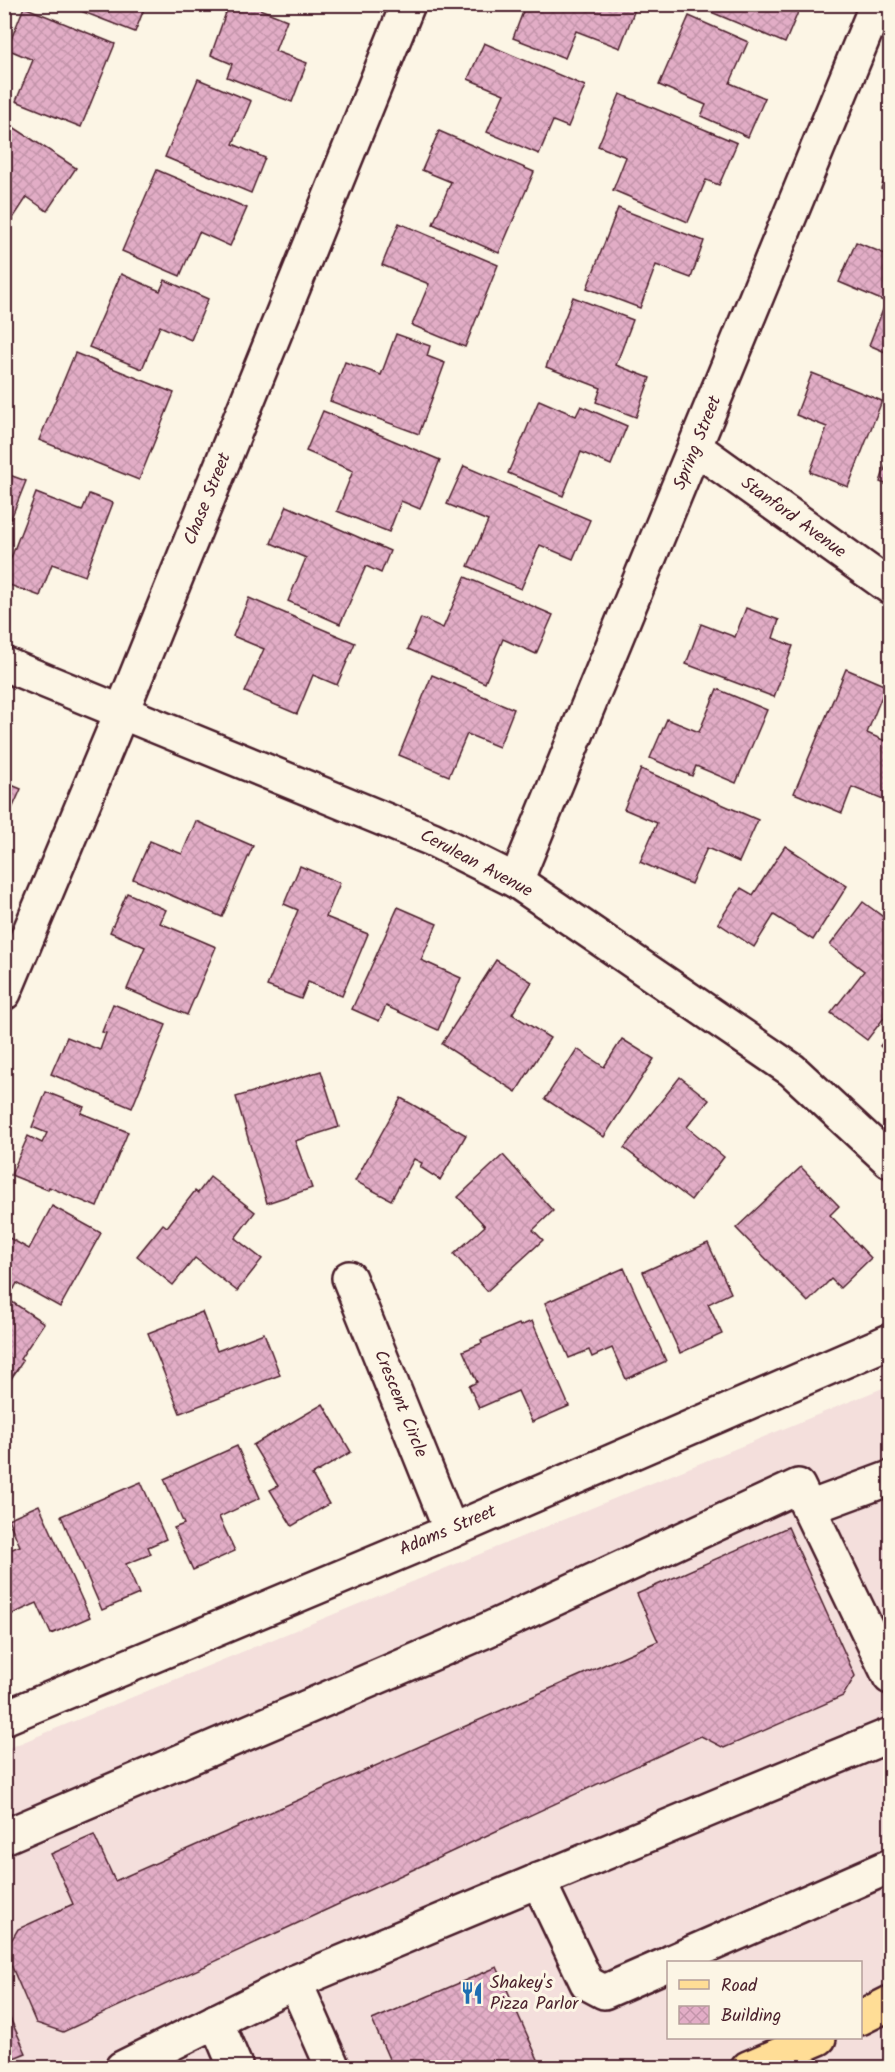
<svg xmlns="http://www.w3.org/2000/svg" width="895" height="2072" font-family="Kalam,sans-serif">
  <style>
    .built { fill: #f4dfdc; fill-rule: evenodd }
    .building { fill: url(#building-cross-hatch); stroke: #4a1f2b; stroke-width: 1.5 }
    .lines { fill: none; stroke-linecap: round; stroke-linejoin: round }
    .minor-casing { stroke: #4a1f2b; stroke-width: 38 }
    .major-casing { stroke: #4a1f2b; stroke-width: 38 }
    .minor { stroke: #fcf5e5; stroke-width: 33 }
    .major { stroke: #ffdd96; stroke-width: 33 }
    .labels { text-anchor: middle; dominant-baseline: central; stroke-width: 6; stroke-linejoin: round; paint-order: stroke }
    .street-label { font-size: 18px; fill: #4a1f2b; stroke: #fcf5e5 }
    .poi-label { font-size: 18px; fill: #4a1f2b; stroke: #fcf5e5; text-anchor: start }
  </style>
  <defs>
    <pattern id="building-cross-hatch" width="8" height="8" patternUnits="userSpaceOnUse" patternTransform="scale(1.5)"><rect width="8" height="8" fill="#e2adc6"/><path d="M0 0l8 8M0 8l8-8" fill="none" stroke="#c394aa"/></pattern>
  </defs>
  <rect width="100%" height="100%" fill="#fcf5e5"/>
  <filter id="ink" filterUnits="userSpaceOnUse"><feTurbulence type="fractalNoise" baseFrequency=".0167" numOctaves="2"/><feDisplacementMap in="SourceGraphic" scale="12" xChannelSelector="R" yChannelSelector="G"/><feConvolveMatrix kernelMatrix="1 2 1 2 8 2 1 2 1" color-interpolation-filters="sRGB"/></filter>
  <g filter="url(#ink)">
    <path class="built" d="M 890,1385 L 890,2067 L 5,2067 L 4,1750 ZM 668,1962 L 860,1962 L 860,2038 L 668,2038 Z"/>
    <g class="building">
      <polygon points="63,4 146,4 135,32"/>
      <polygon points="229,4 247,4 287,20 275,51 307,63 292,102 227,77 232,64 211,55"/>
      <polygon points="526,4 637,4 620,48 576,31 565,58 513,38"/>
      <polygon points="692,4 799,4 801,5 785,43"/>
      <polygon points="24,7 115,44 81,127 16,101 33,60 7,49"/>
      <polygon points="689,16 748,42 730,83 765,98 748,137 701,116 706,105 659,85"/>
      <polygon points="484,43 585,86 568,127 553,121 539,154 487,132 504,94 468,79"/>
      <polygon points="198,79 251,101 233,144 265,158 251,193 165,157"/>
      <polygon points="620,94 737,143 719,185 706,180 688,222 613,190 626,157 598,146"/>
      <polygon points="4,121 76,168 47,211 27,197 4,232"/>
      <polygon points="439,131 534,172 499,253 433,224 451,182 422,170"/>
      <polygon points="890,165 890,192 881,188"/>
      <polygon points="157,170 247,208 230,246 199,232 180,276 122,251"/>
      <polygon points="618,208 704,241 691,278 656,265 640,308 587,288"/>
      <polygon points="399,223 498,265 465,347 412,325 429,284 382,265"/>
      <polygon points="856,242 890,256 890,354 869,345 886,302 839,282"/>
      <polygon points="121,274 160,291 165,280 208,299 191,340 160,326 142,369 89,347"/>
      <polygon points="573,297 633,320 616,365 650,378 636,417 596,402 601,388 546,367"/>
      <polygon points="396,334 430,346 427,356 445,363 419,434 330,401 345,362 381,375"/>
      <polygon points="75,353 174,393 139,480 39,440"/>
      <polygon points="812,373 882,401 848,487 810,472 827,427 796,415"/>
      <polygon points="539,400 576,416 581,406 627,426 611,465 581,452 563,496 508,473"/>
      <polygon points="323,411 440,460 420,509 401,501 389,532 337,511 353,471 306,451"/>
      <polygon points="890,454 890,486 880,482"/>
      <polygon points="464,466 590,520 573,559 540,545 521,589 468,566 488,521 447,504"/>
      <polygon points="4,473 26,481 4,536"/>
      <polygon points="36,493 82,511 89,494 113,503 85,576 52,564 40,596 4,583 4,576"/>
      <polygon points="287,506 390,551 381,573 366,566 340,624 288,601 306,558 271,543"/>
      <polygon points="465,577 553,615 536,654 503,639 485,683 408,649 421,618 443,628"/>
      <polygon points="249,598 355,643 337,685 313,675 297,714 245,692 264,649 233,636"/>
      <polygon points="746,608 779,620 773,638 793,646 774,697 686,664 701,624 735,637"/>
      <polygon points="846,669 886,686 867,733 890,743 890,795 888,802 852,787 842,813 794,793"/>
      <polygon points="432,675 514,709 499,747 467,734 449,776 399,755"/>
      <polygon points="717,689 767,710 736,783 696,766 692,776 650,758 667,719 699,732"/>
      <polygon points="641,769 758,820 739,862 707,848 691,884 640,862 657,823 624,809"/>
      <polygon points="4,782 21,789 4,827"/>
      <polygon points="196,821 253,846 222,917 133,879 150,841 182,854"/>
      <polygon points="785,846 847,886 813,940 774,915 754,947 718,923 741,888 753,895"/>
      <polygon points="300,866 340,883 326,917 368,934 342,996 308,982 301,999 267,986 298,910 284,904"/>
      <polygon points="127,893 166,910 160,923 216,947 187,1015 127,989 145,947 110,932"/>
      <polygon points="863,902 890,922 890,1010 867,1040 831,1013 864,971 830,945"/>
      <polygon points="398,907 437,924 421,960 461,978 438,1030 386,1006 379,1021 352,1009"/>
      <polygon points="496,960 532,982 512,1014 550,1038 516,1092 442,1044"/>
      <polygon points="113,1004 166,1025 132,1108 51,1074 67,1037 100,1050 106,1033 102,1032"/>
      <polygon points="890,1033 890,1055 880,1046"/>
      <polygon points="622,1039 654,1059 604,1137 545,1099 577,1049 604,1067"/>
      <polygon points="321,1071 339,1127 295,1141 312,1188 267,1203 236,1097"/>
      <polygon points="680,1077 709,1100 687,1127 724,1157 691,1200 624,1148"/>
      <polygon points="46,1092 84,1107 81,1113 128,1132 97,1207 49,1187 48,1190 11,1175 28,1136 42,1143 47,1133 32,1127"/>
      <polygon points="401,1098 466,1135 440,1180 420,1167 422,1163 414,1159 391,1200 355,1181"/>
      <polygon points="503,1155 553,1211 533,1230 543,1240 487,1291 454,1254 485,1226 458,1197"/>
      <polygon points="801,1167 839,1206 830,1215 871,1258 840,1288 831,1279 808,1302 736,1228"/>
      <polygon points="210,1177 255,1212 235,1238 262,1259 237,1291 195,1258 173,1285 137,1256 163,1224 167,1227 195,1191 198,1193"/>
      <polygon points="52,1206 101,1233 60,1307 17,1283 14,1289 4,1284 4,1235 29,1249"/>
      <polygon points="708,1243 731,1293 708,1304 722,1334 680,1353 643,1272"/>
      <polygon points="624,1268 666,1361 626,1379 612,1348 592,1357 589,1350 569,1358 545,1303"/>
      <polygon points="6,1298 44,1323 20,1359 23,1361 4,1389 4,1300"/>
      <polygon points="202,1312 217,1351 264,1333 280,1375 180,1413 148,1333"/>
      <polygon points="532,1321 569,1406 532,1422 518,1391 479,1408 469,1386 477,1382 463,1351 482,1343 481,1340 519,1324 520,1326"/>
      <polygon points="323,1404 351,1452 312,1475 329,1504 292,1526 270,1490 278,1486 253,1445"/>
      <polygon points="237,1446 260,1498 219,1517 235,1551 193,1570 174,1528 184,1524 164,1479"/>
      <polygon points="141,1482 166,1539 148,1547 151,1554 126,1564 139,1594 102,1610 61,1516"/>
      <polygon points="39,1505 90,1617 51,1634 37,1603 8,1616 4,1607 4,1552 20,1546 8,1519"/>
      <polygon points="788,1527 855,1676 843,1696 724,1748 701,1736 63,2032 36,2023 5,1951 18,1929 73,1904 51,1854 94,1835 115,1881 658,1641 637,1594"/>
      <polygon points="497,1967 540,2064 533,2068 393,2068 372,2020"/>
      <polygon points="4,2005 26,2053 4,2062"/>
    </g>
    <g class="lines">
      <g class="minor-casing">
        <g id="minor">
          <polyline points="696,448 890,587"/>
          <polyline points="4,664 432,839 516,881 792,1070 890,1161"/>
          <polyline points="516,881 877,4"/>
          <polyline points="4,993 122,711 408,4"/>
          <polyline points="349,1278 451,1531"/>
          <polyline points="809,1508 890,1478"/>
          <polyline points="4,1718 451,1531 890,1341"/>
          <polyline points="4,1837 487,1630 798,1486 890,1677"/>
          <polyline points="538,1880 587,1983 604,1992 668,1964"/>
          <polyline points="671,1962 890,1866"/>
          <polyline points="216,2021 236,2068"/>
          <polyline points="122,2068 295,1982"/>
          <polyline points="333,2068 295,1982 734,1799 890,1735"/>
        </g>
      </g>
      <g class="major-casing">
        <g id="major">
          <polyline points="860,2018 890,2003"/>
          <polyline points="748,2068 819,2038"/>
        </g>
      </g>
      <use href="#minor" class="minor"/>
      <use href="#major" class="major"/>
    </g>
  </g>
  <defs>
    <g id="restaurant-bare" transform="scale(1.8)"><path d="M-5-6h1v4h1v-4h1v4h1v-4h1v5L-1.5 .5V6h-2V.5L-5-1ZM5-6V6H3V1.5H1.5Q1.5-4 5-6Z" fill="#1f6fb2" stroke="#fcf5e5" stroke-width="2.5" paint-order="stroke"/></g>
  </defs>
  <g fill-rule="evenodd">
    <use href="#restaurant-bare" x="472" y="1993"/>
  </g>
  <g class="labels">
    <g class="street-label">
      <text transform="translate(698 443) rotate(-68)">Spring Street</text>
      <text transform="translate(208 499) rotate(-68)">Chase Street</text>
      <text transform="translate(793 518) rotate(36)">Stanford Avenue</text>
      <text transform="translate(476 864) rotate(28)">Cerulean Avenue</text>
      <text transform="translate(400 1404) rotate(68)">Crescent Circle</text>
      <text transform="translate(448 1531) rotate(-23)">Adams Street</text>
    </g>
    <g class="poi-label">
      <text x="490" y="1983">Shakey's<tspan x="490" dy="21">Pizza Parlor</tspan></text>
    </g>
  </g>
  <rect width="895" height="2072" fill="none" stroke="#fcf5e5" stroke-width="24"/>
  <rect x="12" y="12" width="871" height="2048" fill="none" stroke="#4a1f2b" stroke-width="2" filter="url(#ink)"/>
  <rect x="667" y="1961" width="195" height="78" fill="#fcf5e5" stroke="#b59f9b" stroke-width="1.5"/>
  <rect x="679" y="1980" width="30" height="9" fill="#ffdd96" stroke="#b59f9b" stroke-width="1.5"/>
  <text x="721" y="1991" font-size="18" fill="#4a1f2b">Road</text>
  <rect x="679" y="2006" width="30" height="18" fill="url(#building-cross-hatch)" stroke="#b59f9b" stroke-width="1.5"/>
  <text x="721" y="2021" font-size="18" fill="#4a1f2b">Building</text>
</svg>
